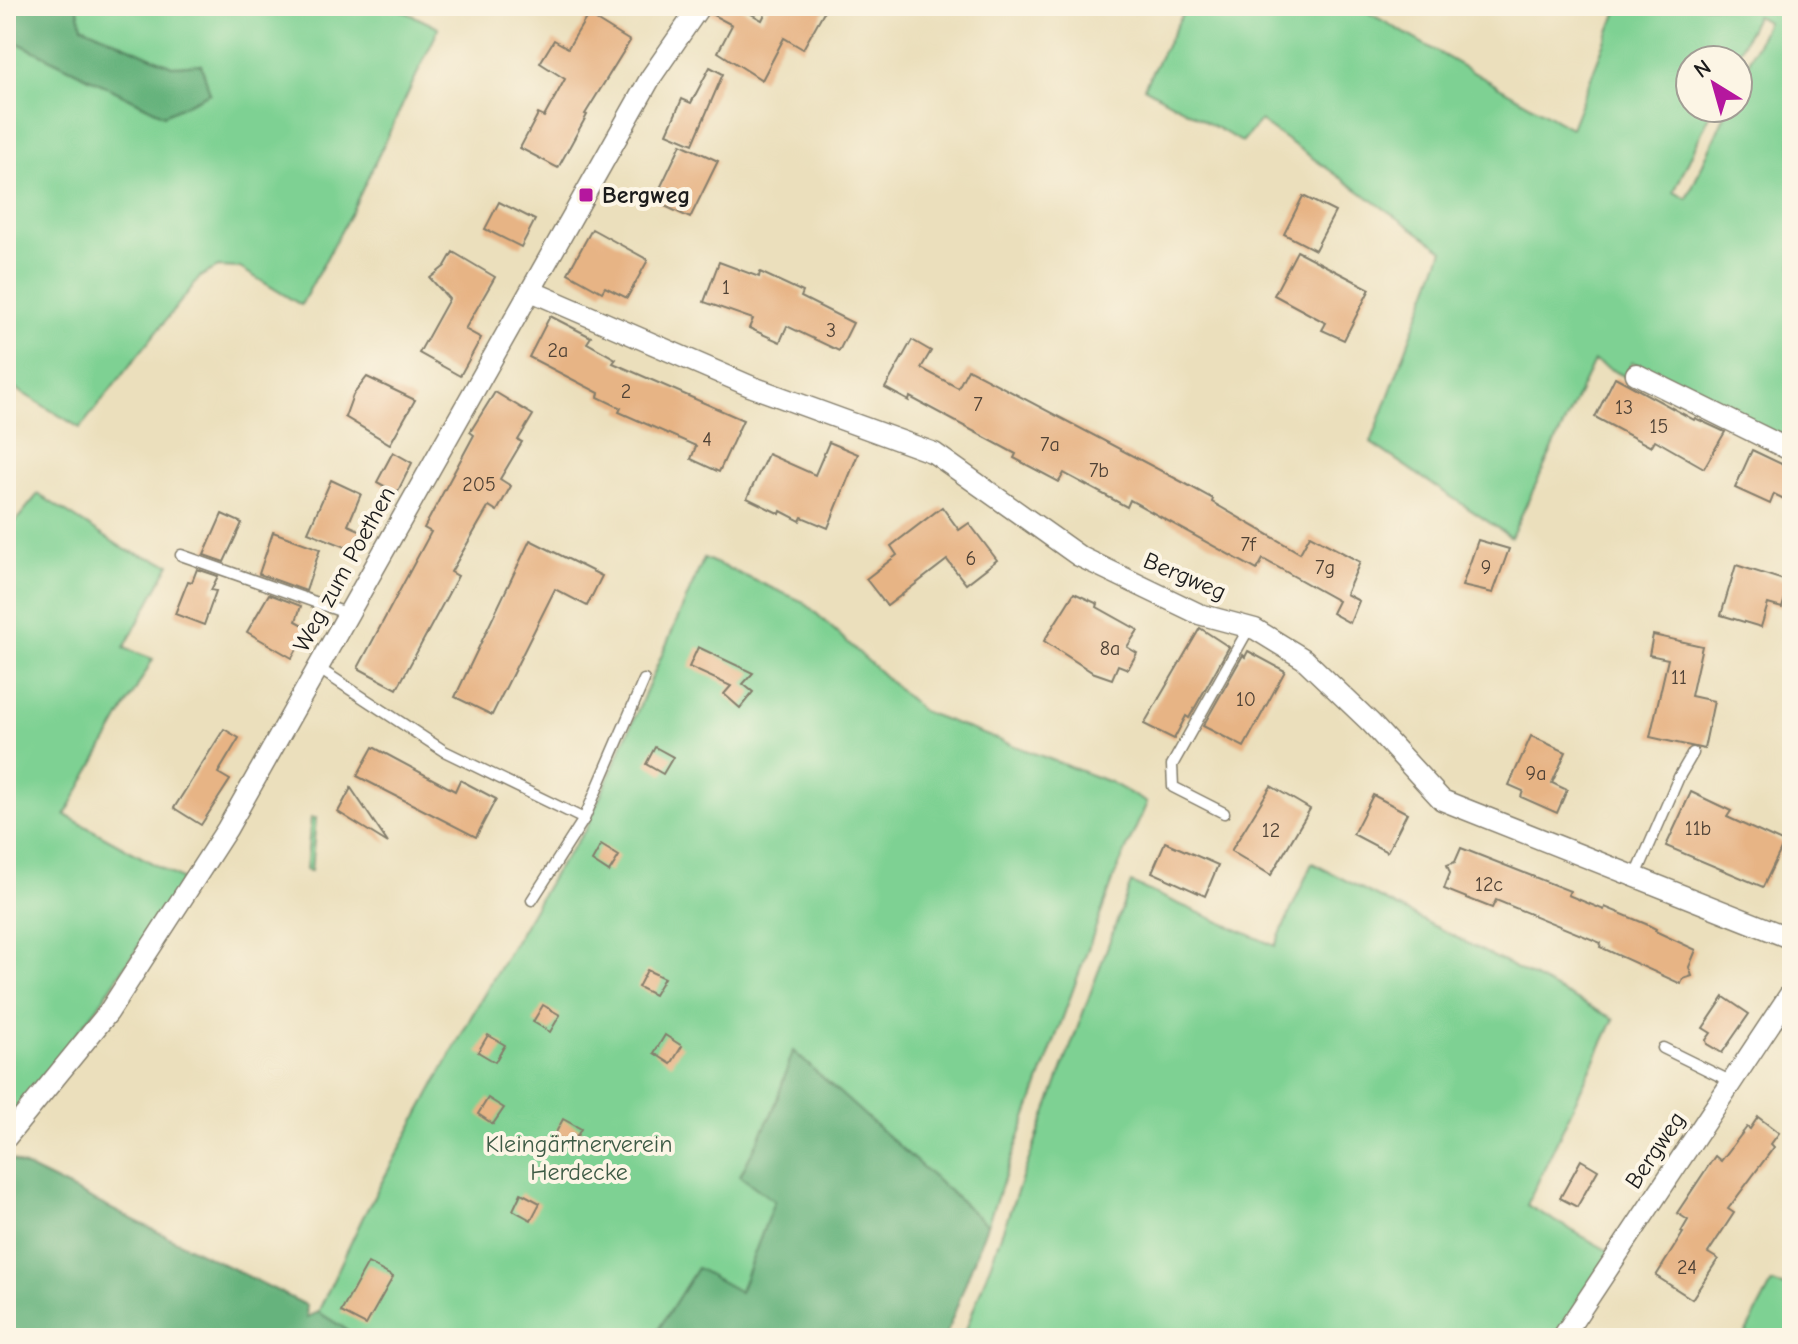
<svg xmlns="http://www.w3.org/2000/svg" width="1798" height="1344" font-family="'Comic Neue',sans-serif">
  <style>
    .green { fill: #7ed193; stroke: #4d7658; stroke-width: 2; fill-rule: evenodd }
    .forest { fill: #66b37d; stroke: #41684c; stroke-width: 2 }
    .building { fill: #e7b485 }
    .lines { fill: none; stroke-linecap: round; stroke-linejoin: round }
    .lane-casing { stroke: #847e6c; stroke-width: 13 }
    .street-casing { stroke: #847e6c; stroke-width: 23 }
    .lane { stroke: #fff; stroke-width: 10 }
    .street { stroke: #fff; stroke-width: 20 }
    .poi-dot { fill: #b5179e; stroke: #fcf5e5; stroke-width: 3 }
    .labels { text-anchor: middle; dominant-baseline: central; stroke-width: 8; stroke-linejoin: round; paint-order: stroke }
    .number-label { font-size: 20px; fill: #4f4236 }
    .poi-label { font-size: 24px; font-weight: bold; fill: #1c1c1c; stroke: #fcf5e5; text-anchor: start }
    .street-label { font-size: 24px; fill: #1c1c1c; stroke: #fcf5e5 }
    .park-label { font-size: 24px; fill: #3e5b46; stroke: #fcf5e5 }
  </style>
  <rect width="100%" height="100%" fill="#fcf5e5"/>
  <filter id="ink" filterUnits="userSpaceOnUse"><feTurbulence type="fractalNoise" baseFrequency=".0125" numOctaves="2"/><feDisplacementMap in="SourceGraphic" scale="16" xChannelSelector="R" yChannelSelector="G"/><feConvolveMatrix kernelMatrix="1 2 1 2 8 2 1 2 1" color-interpolation-filters="sRGB"/></filter>
  <filter id="wash" filterUnits="userSpaceOnUse"><feTurbulence type="fractalNoise" baseFrequency=".006" numOctaves="4" result="noise"/><feDisplacementMap in="SourceGraphic" scale="32" xChannelSelector="R" yChannelSelector="G"/><feGaussianBlur stdDeviation="1.8" result="paint"/><feColorMatrix in="noise" values="0 0 0 0 0 0 0 0 0 0 0 0 0 0 0 0 0 1.4 0 .05"/><feComposite in="paint" operator="in"/></filter>
  <g filter="url(#wash)">
    <rect width="100%" height="100%" fill="#ebdfbc"/>
    <g class="green">
      <polygon points="77,6 393,6 439,28 352,211 301,305 240,268 218,267 201,276 80,428 6,383 6,37 164,115 172,66 81,26"/>
      <path d="M 1187,6 L 1357,6 L 1571,128 L 1619,6 L 1792,6 L 1792,442 L 1632,362 L 1626,377 L 1594,361 L 1511,537 L 1371,443 L 1443,250 L 1260,121 L 1242,142 L 1144,87 ZM 1756,16 L 1767,22 L 1738,86 L 1738,108 L 1728,108 L 1687,199 L 1674,192 L 1713,108 L 1690,108 L 1690,60 L 1735,60 Z"/>
      <polygon points="38,494 126,550 170,564 124,648 153,659 65,815 183,880 97,1008 6,1122 6,533"/>
      <polygon points="704,558 804,602 922,711 1110,782 1147,803 1115,875 987,1225 793,1052 774,1109 775,1201 739,1293 697,1268 653,1338 360,1338 318,1312 363,1217 471,1017 555,872 586,829"/>
      <polygon points="311,818 316,818 311,871 306,870"/>
      <polygon points="1312,863 1614,1019 1527,1205 1612,1253 1555,1338 963,1338 1131,883 1275,946"/>
      <polygon points="1772,1283 1792,1289 1792,1338 1743,1338"/>
    </g>
    <g class="forest">
      <polygon points="6,6 77,6 82,26 172,66 201,64 210,93 164,115 6,37"/>
      <polygon points="793,1051 987,1225 945,1338 653,1338 697,1268 740,1292 774,1201 740,1176 774,1109"/>
      <polygon points="6,1157 306,1305 307,1317 318,1312 360,1338 6,1338"/>
    </g>
    <g id="blocks">
      <g class="building">
        <polygon points="713,6 737,6 762,20 769,6 827,6 803,49 784,38 762,80 718,52 732,25 711,14"/>
        <polygon points="588,15 630,41 585,114 587,115 558,168 520,148 538,114 544,117 565,79 540,63 554,40 568,48"/>
        <polygon points="710,67 723,74 693,144 667,133 682,99 691,103"/>
        <polygon points="681,144 718,161 690,218 654,201"/>
        <polygon points="1303,196 1335,212 1315,250 1284,234"/>
        <polygon points="499,202 535,220 521,247 485,229"/>
        <polygon points="592,229 648,260 627,298 605,287 602,292 568,273"/>
        <polygon points="1297,251 1370,289 1344,340 1322,330 1326,323 1274,295"/>
        <polygon points="453,252 495,277 465,329 481,338 460,376 419,353 449,299 430,278 445,266"/>
        <polygon points="719,262 759,277 760,272 803,292 801,297 853,323 839,351 787,326 780,342 749,328 753,319 704,302"/>
        <polygon points="550,316 591,337 587,343 616,359 613,363 743,420 719,472 691,459 696,446 619,412 621,408 598,397 599,393 529,357"/>
        <polygon points="912,340 931,351 921,368 958,388 968,369 1186,484 1213,499 1212,502 1300,553 1310,535 1360,562 1346,594 1359,601 1350,623 1332,613 1338,601 1263,559 1257,570 1130,500 1127,507 1064,473 1059,482 1014,458 1016,454 910,397 909,401 885,388"/>
        <polygon points="367,377 415,400 390,444 345,417 353,395"/>
        <polygon points="1615,377 1694,420 1695,418 1725,432 1704,468 1655,440 1651,447 1595,417"/>
        <polygon points="495,392 533,415 518,440 522,442 500,479 511,486 497,511 489,506 451,572 458,576 397,689 358,668 431,532 424,528 474,435 470,432"/>
        <polygon points="829,442 858,454 828,528 802,517 800,521 781,511 780,514 747,498 768,454 815,475"/>
        <polygon points="1752,450 1792,469 1792,503 1774,494 1770,504 1735,488"/>
        <polygon points="393,452 412,463 397,493 377,482"/>
        <polygon points="331,480 361,494 348,525 364,532 356,551 308,532"/>
        <polygon points="942,507 959,530 969,523 997,560 966,584 947,560 887,606 866,579 897,555 891,546"/>
        <polygon points="222,514 242,523 224,562 204,555"/>
        <polygon points="273,532 320,549 306,591 259,574"/>
        <polygon points="530,540 602,576 587,606 555,589 492,715 455,697"/>
        <polygon points="1478,540 1509,549 1493,593 1462,586"/>
        <polygon points="1736,565 1790,582 1782,608 1768,604 1761,627 1721,615"/>
        <polygon points="197,569 218,576 211,590 216,591 204,625 175,614 188,581 192,582"/>
        <polygon points="1074,593 1098,604 1097,607 1138,630 1127,647 1137,653 1128,669 1118,665 1112,679 1092,672 1044,641"/>
        <polygon points="269,594 301,606 296,621 309,628 292,658 247,632"/>
        <polygon points="1200,628 1229,647 1189,718 1186,716 1174,739 1144,724"/>
        <polygon points="1653,635 1702,646 1691,696 1714,701 1704,749 1650,737 1668,659 1649,655"/>
        <polygon points="698,647 753,673 743,684 753,692 740,708 724,694 731,686 689,667"/>
        <polygon points="1248,651 1285,671 1244,747 1203,726 1243,655 1245,657"/>
        <polygon points="224,729 239,738 218,773 230,780 201,825 174,808"/>
        <polygon points="1531,736 1566,752 1552,783 1567,790 1557,813 1521,797 1523,791 1509,785"/>
        <polygon points="373,747 455,791 460,780 496,799 476,837 357,776"/>
        <polygon points="655,747 673,757 663,774 646,764"/>
        <polygon points="1271,786 1310,809 1271,875 1231,851"/>
        <polygon points="351,788 388,843 338,812"/>
        <polygon points="1691,792 1731,811 1727,817 1784,843 1763,887 1666,846"/>
        <polygon points="1373,795 1407,813 1387,852 1353,834"/>
        <polygon points="1165,842 1218,865 1205,896 1152,872"/>
        <polygon points="601,845 619,856 609,872 592,861"/>
        <polygon points="1461,848 1570,891 1568,895 1604,910 1605,907 1646,924 1656,929 1655,931 1696,950 1689,967 1692,976 1683,979 1681,984 1600,947 1601,943 1496,900 1492,908 1444,889 1450,873 1447,865 1455,862"/>
        <polygon points="647,970 664,978 654,995 638,987"/>
        <polygon points="1724,997 1749,1014 1722,1053 1707,1044 1706,1040 1711,1033 1703,1028"/>
        <polygon points="543,1005 560,1015 550,1032 533,1022"/>
        <polygon points="488,1035 505,1045 495,1062 478,1052"/>
        <polygon points="665,1035 682,1046 671,1064 654,1053"/>
        <polygon points="488,1098 504,1108 493,1124 478,1114"/>
        <polygon points="1758,1117 1779,1133 1771,1144 1774,1147 1728,1209 1734,1213 1708,1253 1718,1259 1692,1299 1656,1276 1683,1233 1681,1232 1688,1220 1677,1213 1715,1156 1721,1161 1747,1127 1750,1129"/>
        <polygon points="563,1119 581,1129 572,1145 554,1136"/>
        <polygon points="1581,1160 1598,1170 1577,1207 1560,1198"/>
        <polygon points="521,1193 540,1203 531,1220 513,1210"/>
        <polygon points="368,1263 393,1277 366,1325 341,1312"/>
      </g>
    </g>
  </g>
  <g filter="url(#ink)">
    <use href="#blocks" fill-opacity="0" stroke="#847e6c" stroke-width="2"/>
    <g class="lines">
      <g class="lane-casing">
        <g id="lane">
          <polyline points="181,555 349,614"/>
          <polyline points="318,668 444,751 584,819"/>
          <polyline points="1224,813 1173,787 1172,765 1249,628"/>
          <polyline points="1635,878 1679,777 1693,753"/>
          <polyline points="532,900 584,819 644,680"/>
          <polyline points="1663,1048 1732,1082"/>
        </g>
      </g>
      <g class="street-casing">
        <g id="street">
          <polyline points="531,291 750,386 934,453 1079,556 1199,614 1255,629 1304,659 1371,723 1442,800 1792,939"/>
          <polyline points="1636,374 1792,451"/>
          <polyline points="6,1138 108,1013 227,829 651,77 700,6"/>
          <polyline points="1562,1338 1792,991"/>
        </g>
      </g>
      <use href="#lane" class="lane"/>
      <use href="#street" class="street"/>
    </g>
  </g>
  <rect class="poi-dot" x="578" y="187" width="16" height="16" rx="4"/>
  <g class="labels">
    <g class="number-label">
      <text x="726" y="287">1</text>
      <text x="831" y="330">3</text>
      <text x="558" y="350">2a</text>
      <text x="626" y="391">2</text>
      <text x="978" y="404">7</text>
      <text x="1624" y="407">13</text>
      <text x="1659" y="426">15</text>
      <text x="707" y="439">4</text>
      <text x="1050" y="444">7a</text>
      <text x="1099" y="470">7b</text>
      <text x="479" y="484">205</text>
      <text x="1248" y="544">7f</text>
      <text x="971" y="558">6</text>
      <text x="1325" y="567">7g</text>
      <text x="1486" y="567">9</text>
      <text x="1110" y="648">8a</text>
      <text x="1679" y="677">11</text>
      <text x="1246" y="699">10</text>
      <text x="1536" y="773">9a</text>
      <text x="1698" y="828">11b</text>
      <text x="1271" y="830">12</text>
      <text x="1489" y="884">12c</text>
      <text x="1687" y="1267">24</text>
    </g>
    <g class="poi-label">
      <text x="602" y="195">Bergweg</text>
    </g>
    <g class="street-label">
      <text transform="translate(344 569) rotate(-61)">Weg zum Poethen</text>
      <text transform="translate(1185 576) rotate(23)">Bergweg</text>
      <text transform="translate(1655 1150) rotate(-56)">Bergweg</text>
    </g>
    <g class="park-label">
      <text x="579" y="1144">Kleingärtnerverein<tspan x="579" dy="28">Herdecke</tspan></text>
    </g>
  </g>
  <rect width="1798" height="1344" fill="none" stroke="#fcf5e5" stroke-width="32"/>
  <g transform="translate(1714 84) rotate(323)"><circle r="38" fill="#fcf5e5" stroke="#a29e95" stroke-width="2"/>
  <path d="M0-6L14 30L0 20L-14 30Z" fill="#b5179e"/>
  <text y="-12" font-size="22" font-weight="bold" text-anchor="middle" fill="#1c1c1c">N</text>
  </g>
</svg>
